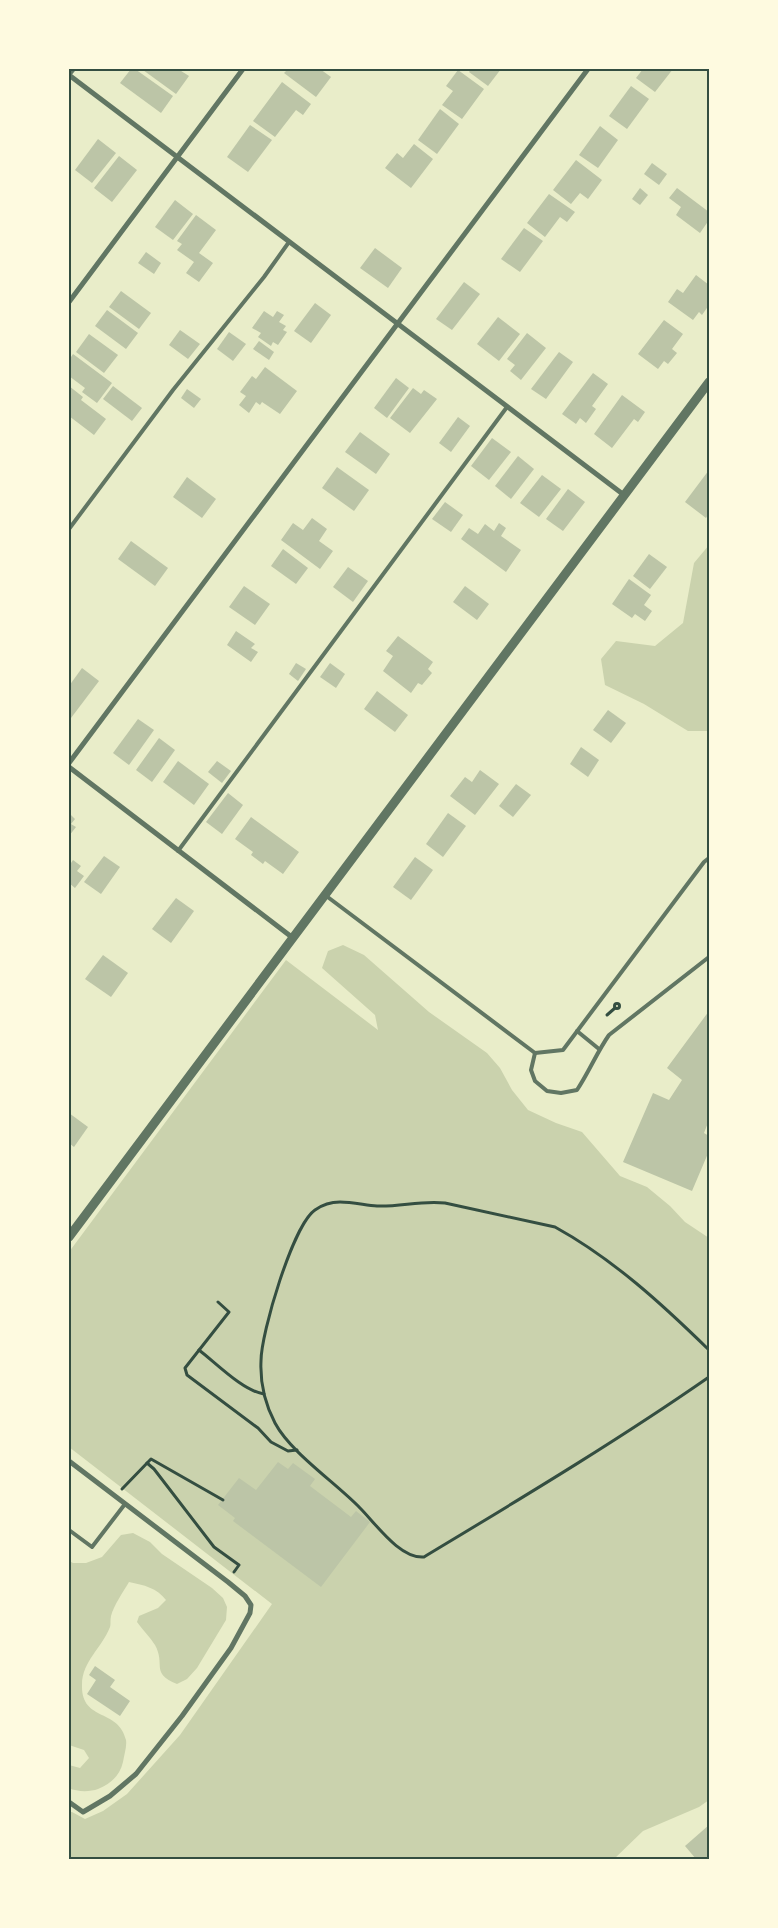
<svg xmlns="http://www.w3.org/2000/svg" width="778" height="1928" font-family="Figtree,sans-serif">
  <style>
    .green { fill: #cad2ad }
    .building { fill: #bcc5a7 }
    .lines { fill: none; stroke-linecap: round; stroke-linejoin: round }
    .path { stroke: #344e41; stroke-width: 3 }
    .service { stroke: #617663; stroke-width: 4 }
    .minor { stroke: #617663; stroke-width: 5 }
    .tertiary { stroke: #617663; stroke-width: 9 }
    .neatline { fill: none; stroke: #344e41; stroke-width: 2 }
  </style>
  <rect width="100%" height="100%" fill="#e9edc9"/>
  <g class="green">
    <polygon points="709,545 709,731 688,731 644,704 605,685 601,659 616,641 655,646 683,623 694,563"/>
    <polygon points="343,945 364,955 429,1012 487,1053 500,1068 512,1090 528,1110 556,1123 582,1132 620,1176 647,1187 670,1206 685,1222 709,1238 709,1800 699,1807 643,1831 614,1859 69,1859 69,1812 72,1812 85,1819 103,1811 127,1794 180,1735 272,1604 69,1447 69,1252 286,960 378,1030 375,1015 322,968 328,951"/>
    <path d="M 133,1533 L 150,1542 L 162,1554 L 212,1588 L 223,1598 L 227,1607 L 226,1620 L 197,1668 L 187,1679 L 177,1684 C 150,1673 166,1665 155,1645 C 150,1637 142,1629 137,1622 L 139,1616 L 158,1608 L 166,1600 C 157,1588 144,1585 129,1582 C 123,1592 114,1605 111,1616 C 110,1620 111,1624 110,1627 C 102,1648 82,1661 82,1685 C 81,1722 119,1708 126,1740 C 127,1747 124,1755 123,1762 C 120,1775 111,1784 98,1789 C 90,1792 77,1792 69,1788 L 69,1765 L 80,1768 L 89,1758 L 84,1750 L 69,1745 L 69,1561 L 73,1563 L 86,1563 L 102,1557 L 121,1535 Z"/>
  </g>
  <g class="building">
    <polygon points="131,69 135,69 173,96 161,113 120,83"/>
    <polygon points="144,69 178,69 189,76 176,94 143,70"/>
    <polygon points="288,69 320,69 331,77 316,97 284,73"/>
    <polygon points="471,69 501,69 488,86 469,72"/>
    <polygon points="643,69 673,69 655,92 636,78"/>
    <polygon points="458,70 484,89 462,119 442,105 453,91 446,86"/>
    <polygon points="282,82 311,104 303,115 296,110 275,137 253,121"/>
    <polygon points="631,86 649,99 627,129 609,116"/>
    <polygon points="440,109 459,124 437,154 418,140"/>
    <polygon points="250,125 272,140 248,172 227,157"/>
    <polygon points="600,126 618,140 598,168 579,155"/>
    <polygon points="98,139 116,153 92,183 75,170"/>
    <polygon points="414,144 433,159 411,188 385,168 397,153 403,158"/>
    <polygon points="119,156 137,170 112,202 94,188"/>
    <polygon points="576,160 602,180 588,199 580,193 571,204 553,190"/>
    <polygon points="652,163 667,174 659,185 644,174"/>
    <polygon points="640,188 648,195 640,205 632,199"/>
    <polygon points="677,188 709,212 709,220 700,233 676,215 681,207 669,198"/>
    <polygon points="549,194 575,212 567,222 560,217 545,237 527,223"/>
    <polygon points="175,200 193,214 173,240 155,227"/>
    <polygon points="196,215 216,230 199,253 213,263 199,282 186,273 194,262 177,250 182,244 177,241"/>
    <polygon points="524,228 543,241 520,272 501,259"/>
    <polygon points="375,248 402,268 388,288 360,268"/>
    <polygon points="146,252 161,263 154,274 138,263"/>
    <polygon points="696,275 709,285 709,305 702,315 699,312 693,320 668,302 677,289 683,293"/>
    <polygon points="464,282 480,294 452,330 436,319"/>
    <polygon points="121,291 151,313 139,329 109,307"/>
    <polygon points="315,303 331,315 311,343 294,331"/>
    <polygon points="107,310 138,333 126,349 95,326"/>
    <polygon points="264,311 273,317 277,311 284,315 279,322 286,326 283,330 287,332 278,345 273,342 271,346 258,337 261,333 252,328"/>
    <polygon points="498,317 520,334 499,361 477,344"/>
    <polygon points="664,320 683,334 672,349 677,353 668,364 664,361 658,369 638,354"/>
    <polygon points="180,330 200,344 188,359 169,345"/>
    <polygon points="229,332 246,344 233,361 217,349"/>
    <polygon points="527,333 546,348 521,380 510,371 515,365 507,359"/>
    <polygon points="89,334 118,355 104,373 76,352"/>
    <polygon points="259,341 274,352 269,360 253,349"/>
    <polygon points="559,352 573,362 546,399 531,389"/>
    <polygon points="73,354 112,383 97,403 82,392 85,388 69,376 69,360"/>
    <polygon points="265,367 297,391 280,414 262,402 260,405 256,402 249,413 239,405 246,396 240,392 252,376 256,379"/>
    <polygon points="593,373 608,384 592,406 596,409 586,423 580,418 576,424 562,414"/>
    <polygon points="396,378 409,388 387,418 374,408"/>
    <polygon points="69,386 83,397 81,400 106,419 94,435 69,416"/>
    <polygon points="113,386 142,408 132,421 103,399"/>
    <polygon points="413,388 421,394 424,390 437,399 410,433 390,418"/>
    <polygon points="187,389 201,399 194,408 181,398"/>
    <polygon points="622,395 645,412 638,422 634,419 612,448 594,434"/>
    <polygon points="458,417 470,426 451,452 439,443"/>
    <polygon points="360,432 390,454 376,474 345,452"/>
    <polygon points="492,438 511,452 489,480 471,466"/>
    <polygon points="518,456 534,469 511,499 495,486"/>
    <polygon points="337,467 369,490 354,511 322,488"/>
    <polygon points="709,470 709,513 706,518 685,502"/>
    <polygon points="542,475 561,489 539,517 520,503"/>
    <polygon points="187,477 216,499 202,518 173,497"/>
    <polygon points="568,489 585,502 563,531 546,519"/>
    <polygon points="445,502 463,515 451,532 432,519"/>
    <polygon points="312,518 327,529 319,541 333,551 320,569 281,540 293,523 303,530"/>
    <polygon points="499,523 506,528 501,536 521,550 506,572 461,539 469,528 478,534 485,524 494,531"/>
    <polygon points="131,541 168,568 155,586 118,559"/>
    <polygon points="283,549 308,568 296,584 271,566"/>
    <polygon points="649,554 667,567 650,589 633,576"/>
    <polygon points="348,567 368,581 353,602 333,587"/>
    <polygon points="629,579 651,595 644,605 652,611 645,621 635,614 632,618 612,604"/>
    <polygon points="244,586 270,604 255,625 229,607"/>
    <polygon points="465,586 489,604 477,620 453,602"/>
    <polygon points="236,631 255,644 251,648 258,652 251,662 227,645"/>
    <polygon points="398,636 433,662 428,669 432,673 422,685 418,683 411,693 383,671 393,656 386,651"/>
    <polygon points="296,663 306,669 298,681 289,674"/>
    <polygon points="330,663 345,674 336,688 320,677"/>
    <polygon points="82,668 99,681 71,718 69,716 69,686"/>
    <polygon points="377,691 408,715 395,732 364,709"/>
    <polygon points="608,710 626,723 611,743 593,730"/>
    <polygon points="138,719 154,730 129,765 113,753"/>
    <polygon points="159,738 175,750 152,782 136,770"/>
    <polygon points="581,747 599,760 588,777 570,764"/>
    <polygon points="178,761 209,784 194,805 163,782"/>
    <polygon points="217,761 231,771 222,783 208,772"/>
    <polygon points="480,770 499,784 475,815 450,796 465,777 472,782"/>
    <polygon points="516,784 531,795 513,817 499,806"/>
    <polygon points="228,793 243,805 222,834 206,822"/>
    <polygon points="69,813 75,819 71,824 76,827 69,836"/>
    <polygon points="448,813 466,826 443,857 426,844"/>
    <polygon points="251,817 299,852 283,874 265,861 263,864 251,855 253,852 235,839"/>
    <polygon points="104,856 120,867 101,894 84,882"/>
    <polygon points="415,857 433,870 411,900 393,887"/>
    <polygon points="73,860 81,866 77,871 84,876 75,888 69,883 69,866"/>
    <polygon points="176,898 194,911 171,943 152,929"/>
    <polygon points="103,955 128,973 111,997 85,979"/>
    <polygon points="709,1011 709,1120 704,1133 709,1136 709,1151 692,1191 623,1162 653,1093 669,1100 682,1080 667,1068"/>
    <polygon points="69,1113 88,1127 74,1147 69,1143"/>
    <polygon points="278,1462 288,1469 293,1463 315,1479 310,1486 351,1517 356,1511 370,1522 321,1587 233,1521 235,1518 218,1505 239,1478 256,1490"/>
    <polygon points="95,1666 115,1680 110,1687 130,1701 120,1716 87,1694 96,1680 89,1675"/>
    <polygon points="709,1825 709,1857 707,1859 696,1859 685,1846"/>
  </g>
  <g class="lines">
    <g class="path">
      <circle cx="617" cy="1006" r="2.5"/>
      <polyline points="607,1015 615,1008"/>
      <polyline points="218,1302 229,1312 185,1368 187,1375 258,1428 271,1442 288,1451 297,1450"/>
      <path d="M 199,1350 C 216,1363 243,1391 264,1394"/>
      <path d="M 709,1350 C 662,1304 613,1259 555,1227 L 445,1203 C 422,1200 400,1207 377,1206 C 365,1205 352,1202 340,1202 C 331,1202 322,1205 315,1210 C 293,1225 261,1333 261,1361 C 260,1382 265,1404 275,1423 C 291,1453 336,1483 360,1508 C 376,1524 400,1559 424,1557 C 520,1499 617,1441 709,1377"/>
      <polyline points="147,1463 154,1469 214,1547 239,1565 234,1572"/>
      <polyline points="122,1489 151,1459 223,1500"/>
    </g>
    <g class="service">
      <polyline points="69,75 74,69"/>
      <polyline points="69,529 173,390 264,277 289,242"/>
      <polyline points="178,851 507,407"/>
      <polyline points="325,895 535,1053 563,1050 704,862 709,858"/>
      <polyline points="577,1031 599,1049"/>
      <path d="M 535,1053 L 531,1070 L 535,1081 L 547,1091 L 561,1093 L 577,1090 C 589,1072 597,1052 609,1035 L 709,957"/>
      <polyline points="69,1530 92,1547 125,1504"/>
    </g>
    <g class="minor">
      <polyline points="69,75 624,495"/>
      <polyline points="69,302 243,69"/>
      <polyline points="69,763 588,69"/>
      <polyline points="69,767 293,938"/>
      <polyline points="69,1461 228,1582 245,1596 251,1605 250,1613 231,1648 182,1716 136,1774 110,1796 83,1812 69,1802"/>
    </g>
    <polyline class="tertiary" points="69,1237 709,382"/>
  </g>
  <rect width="778" height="1928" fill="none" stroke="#fefae0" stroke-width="140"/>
  <rect x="70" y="70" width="638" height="1788" class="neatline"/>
</svg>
